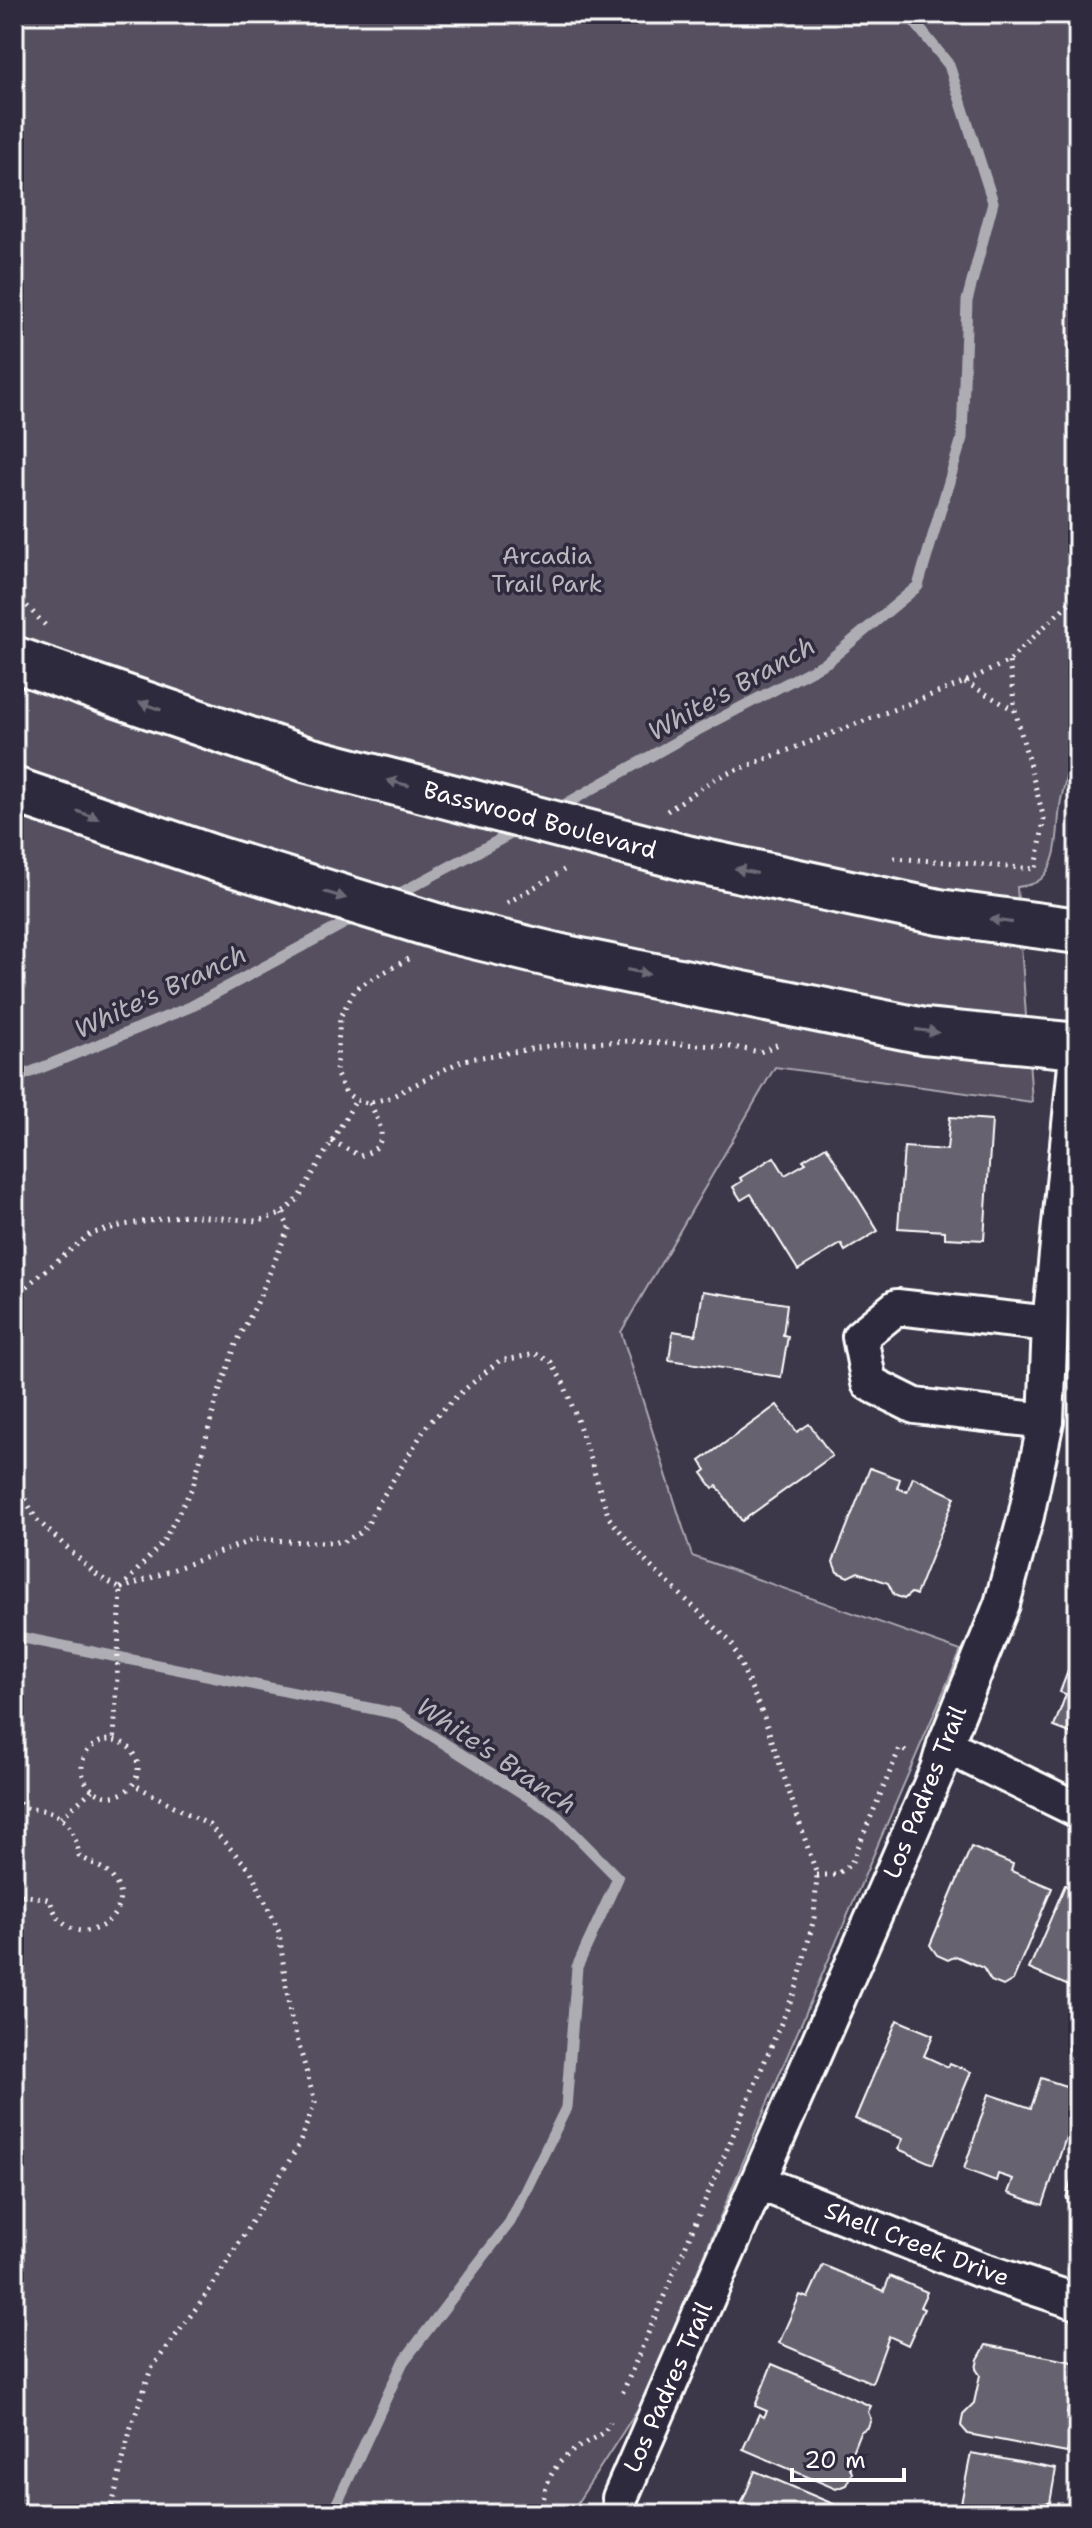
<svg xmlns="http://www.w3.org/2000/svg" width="1092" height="2528" font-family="'Shantell Sans',sans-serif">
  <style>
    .green { fill: #555060; stroke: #aaa8b0; stroke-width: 2 }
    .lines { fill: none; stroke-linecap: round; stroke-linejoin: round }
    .stream { stroke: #afadb4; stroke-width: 11 }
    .building { fill: #666270; stroke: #fff; stroke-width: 2 }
    .minor-casing { stroke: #fff; stroke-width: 40 }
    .secondary-casing { stroke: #fff; stroke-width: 50 }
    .path { stroke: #fff; stroke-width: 5; stroke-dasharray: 2 6; stroke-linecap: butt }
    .minor { stroke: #2f2a3d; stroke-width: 34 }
    .secondary { stroke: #2f2a3d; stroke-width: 44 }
    .secondary-bridge-casing { stroke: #fff; stroke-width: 50; stroke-linecap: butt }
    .secondary-bridge { stroke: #2f2a3d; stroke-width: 44 }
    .oneway { fill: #6d6a77 }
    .labels { text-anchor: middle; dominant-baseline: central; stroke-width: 7; stroke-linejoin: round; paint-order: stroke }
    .park-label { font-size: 24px; fill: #bbb9bf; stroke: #2f2a3d }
    .street-label { font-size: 24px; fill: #fff; stroke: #2f2a3d }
    .water-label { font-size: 26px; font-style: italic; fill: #b5b4ba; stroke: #2f2a3d }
  </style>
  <rect width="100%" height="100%" fill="#3c3749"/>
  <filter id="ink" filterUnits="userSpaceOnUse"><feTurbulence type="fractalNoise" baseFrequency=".0125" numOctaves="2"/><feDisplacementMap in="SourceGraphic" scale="16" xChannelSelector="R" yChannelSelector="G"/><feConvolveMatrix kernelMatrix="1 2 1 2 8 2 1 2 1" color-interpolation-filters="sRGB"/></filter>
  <g filter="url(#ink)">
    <path class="green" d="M 14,14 L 1078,14 L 1078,731 C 1071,754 1066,777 1061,800 C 1056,825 1061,860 1041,879 C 1034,885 1025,886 1017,887 L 1032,1102 L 775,1067 L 621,1332 L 692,1556 L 961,1651 L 780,2073 L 645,2398 L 570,2514 L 14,2514 Z"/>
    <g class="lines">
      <g class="stream">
        <polyline points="555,810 681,739 827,662 918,586 962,438 967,301 993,202 949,65 908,14"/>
        <polyline points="389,899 522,828"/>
        <polyline points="14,1079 190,1007 360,915"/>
        <polyline points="14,1636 398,1714 555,1814 618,1878 577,1967 566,2108 510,2222 403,2362 332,2514"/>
      </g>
    </g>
    <g class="building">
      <polygon points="950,1117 992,1120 984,1240 945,1238 945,1231 898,1228 904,1147 947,1150"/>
      <polygon points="826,1146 878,1231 845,1251 841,1244 798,1270 751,1194 741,1200 733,1187 742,1181 740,1178 774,1157 785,1175 806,1163 803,1160"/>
      <polygon points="703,1291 787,1304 783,1335 788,1336 781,1377 669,1360 673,1331 696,1335"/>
      <polygon points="777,1405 797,1432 809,1424 832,1456 742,1521 717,1486 713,1488 702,1473 706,1470 700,1461"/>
      <polygon points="870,1468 900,1479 897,1488 907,1492 913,1477 955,1497 916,1595 911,1593 904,1599 894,1595 888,1583 858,1572 848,1577 837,1572 833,1562"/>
      <polygon points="1078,1645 1078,1736 1054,1727 1066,1694 1060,1692"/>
      <polygon points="971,1847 1013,1864 1011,1871 1052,1888 1013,1980 1003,1986 991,1981 983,1968 956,1956 948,1960 937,1955 930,1945"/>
      <polygon points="1065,1885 1078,1891 1078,1990 1029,1969"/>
      <polygon points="897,2020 933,2035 924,2056 948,2067 950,2063 971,2072 933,2164 898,2149 903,2139 855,2119"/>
      <polygon points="1041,2078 1078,2090 1078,2102 1043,2205 1008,2193 1013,2179 998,2174 996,2181 964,2169 989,2094 1031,2108"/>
      <polygon points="1078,2156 1078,2202 1066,2199"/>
      <polygon points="823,2265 884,2291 890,2276 927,2292 920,2307 924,2309 908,2345 889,2336 872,2383 779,2343 800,2295 808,2298"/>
      <polygon points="986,2345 1078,2363 1078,2410 1068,2408 1067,2414 1075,2416 1067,2453 968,2434 961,2426 963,2414 974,2403 980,2375 976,2369 978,2359"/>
      <polygon points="772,2364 871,2406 868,2412 871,2419 868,2427 860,2432 848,2462 852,2473 846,2485 836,2489 743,2449 759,2414 764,2417 767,2411 755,2406"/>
      <polygon points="971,2453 1056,2469 1050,2503 1045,2503 1043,2514 959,2514"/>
      <polygon points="755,2471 857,2514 756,2514 740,2507"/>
    </g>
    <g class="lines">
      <g class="minor-casing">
        <g id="minor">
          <polyline points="1046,1421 915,1406 869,1383 860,1337 897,1307 1050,1324"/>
          <polyline points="945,1745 1078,1810"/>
          <polyline points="758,2182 978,2269 1078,2302"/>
          <polyline points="620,2498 938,1769 945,1745 1002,1604 1026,1516 1046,1421 1050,1324 1078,1045"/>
        </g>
      </g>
      <g class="secondary-casing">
        <g id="secondary">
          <polyline points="14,659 83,683"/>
          <polyline points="690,859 939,912 1078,931"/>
          <polyline points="561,957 924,1031 1078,1046"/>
        </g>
      </g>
      <g class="path">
        <polyline points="14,597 23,602 46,626"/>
        <polyline points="965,682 1014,710"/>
        <polyline points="667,811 716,778 965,682 1009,661 1078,594"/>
        <polyline points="894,858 1036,869 1044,819 1015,710 1009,661"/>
        <polyline points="507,903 564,870"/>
        <polyline points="408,959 356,988 340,1017 336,1073 346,1093 356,1100 367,1103 389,1098 463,1060 563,1044 629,1041 733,1047 760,1052 781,1043"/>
        <path d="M 332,1141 L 360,1156 C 392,1146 381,1126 370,1103"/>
        <polyline points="14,1307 29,1284 90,1234 124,1225 185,1215 257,1221 282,1214 298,1199 356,1100"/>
        <polyline points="14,1478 36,1519 98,1576 121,1589 114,1741"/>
        <polyline points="121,1588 163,1542 193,1486 217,1398 236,1344 257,1303 289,1227 282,1214"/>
        <polyline points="121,1589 255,1539 303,1542 343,1542 361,1532 368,1524 372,1514 428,1424 458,1395 499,1361 536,1354 551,1362 564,1384 578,1422 609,1518 648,1564 731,1642 764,1717 817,1875 814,1918 797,1986 622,2394"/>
        <circle cx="110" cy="1768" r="28"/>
        <path d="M 14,1797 C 17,1800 19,1804 23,1807 C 27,1809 36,1809 42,1810 C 66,1814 76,1833 79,1856 C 89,1862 103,1867 111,1876 C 145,1915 69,1964 50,1900 C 39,1896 26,1897 14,1893"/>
        <polyline points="61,1818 92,1790"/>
        <polyline points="817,1875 836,1875 851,1864 900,1748 907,1752"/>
        <polyline points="110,2514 131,2427 151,2369 211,2288 299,2145 315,2102 290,2014 279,1932 251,1871 209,1825 133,1784"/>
        <path d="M 542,2514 C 544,2478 555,2460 587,2442 C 597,2436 606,2433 610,2422"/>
      </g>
      <use href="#minor" class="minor"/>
      <use href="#secondary" class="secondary"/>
      <g class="secondary-bridge-casing">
        <g id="secondary-bridge">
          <polyline points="83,683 308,760 690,859"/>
          <polyline points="14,790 217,859 449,930 561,957"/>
        </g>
      </g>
      <use href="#secondary-bridge" class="secondary-bridge"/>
    </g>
    <defs><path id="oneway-solid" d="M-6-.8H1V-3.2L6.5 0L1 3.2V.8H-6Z" transform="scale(2)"/></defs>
    <g class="oneway">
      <use href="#oneway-solid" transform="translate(150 706) rotate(-161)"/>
      <use href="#oneway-solid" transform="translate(398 783) rotate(-166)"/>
      <use href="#oneway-solid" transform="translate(88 815) rotate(19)"/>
      <use href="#oneway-solid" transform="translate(746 871) rotate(-168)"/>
      <use href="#oneway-solid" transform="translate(335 895) rotate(17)"/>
      <use href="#oneway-solid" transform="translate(1001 921) rotate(-172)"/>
      <use href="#oneway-solid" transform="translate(638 972) rotate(12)"/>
      <use href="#oneway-solid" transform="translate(927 1031) rotate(8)"/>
    </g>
  </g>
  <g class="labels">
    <g class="park-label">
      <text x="547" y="556">Arcadia<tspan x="547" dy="28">Trail Park</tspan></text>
    </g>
    <g class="street-label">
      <text transform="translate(540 820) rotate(15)">Basswood Boulevard</text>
      <text transform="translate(925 1792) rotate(-68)">Los Padres Trail</text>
      <text transform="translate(917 2244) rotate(21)">Shell Creek Drive</text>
      <text transform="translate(668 2387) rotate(-66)">Los Padres Trail</text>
    </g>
    <g class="water-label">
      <text transform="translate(731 688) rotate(-29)">White's Branch</text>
      <text transform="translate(160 991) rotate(-25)">White's Branch</text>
      <text transform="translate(497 1755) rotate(34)">White's Branch</text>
    </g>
  </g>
  <rect width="1092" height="2528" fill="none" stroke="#2f2a3d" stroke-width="48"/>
  <rect x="24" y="24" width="1044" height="2480" fill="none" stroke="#fff" stroke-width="3" filter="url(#ink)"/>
  <path d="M792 2468v12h112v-12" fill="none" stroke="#ffffff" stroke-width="4"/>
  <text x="804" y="2468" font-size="24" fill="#ffffff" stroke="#2f2a3d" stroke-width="6" paint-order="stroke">20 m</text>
</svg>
